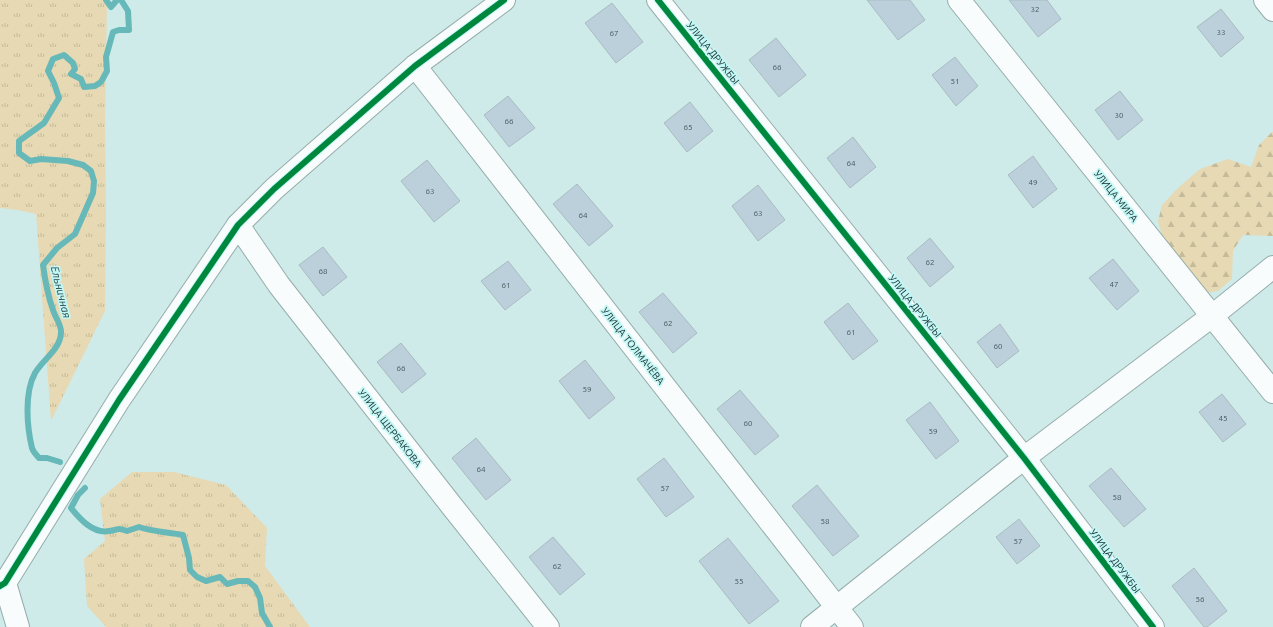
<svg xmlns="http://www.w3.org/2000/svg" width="1273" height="627" font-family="Ubuntu,sans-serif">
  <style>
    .grass { fill: url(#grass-tufts) }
    .forest { fill: url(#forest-firs) }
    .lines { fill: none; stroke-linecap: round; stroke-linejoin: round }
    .stream { stroke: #67b9b9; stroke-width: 6 }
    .building { fill: #bbd0db; stroke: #aabbc1 }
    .minor-casing { stroke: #96adac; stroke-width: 24 }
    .tertiary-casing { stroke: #96adac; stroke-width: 24 }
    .minor { stroke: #f8fcfc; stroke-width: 22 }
    .tertiary { stroke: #f8fcfc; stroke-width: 22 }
    .cycleway-casing { stroke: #c2f7f6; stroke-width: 8 }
    .cycleway { stroke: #00873e; stroke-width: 6 }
    .labels { text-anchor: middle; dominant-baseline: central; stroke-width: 3.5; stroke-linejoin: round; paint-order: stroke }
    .number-label { font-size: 8px; fill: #425659 }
    .street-label { font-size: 10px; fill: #192e2e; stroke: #c2f7f6 }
    .water-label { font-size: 11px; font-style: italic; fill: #2b4b4b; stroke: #c2f7f6 }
  </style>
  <defs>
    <pattern id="grass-tufts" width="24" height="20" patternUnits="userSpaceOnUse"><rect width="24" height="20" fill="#e6d9b3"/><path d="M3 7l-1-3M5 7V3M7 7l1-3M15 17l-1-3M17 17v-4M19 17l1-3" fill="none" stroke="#c5bb9a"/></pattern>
    <pattern id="forest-firs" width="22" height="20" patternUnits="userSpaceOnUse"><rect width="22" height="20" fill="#e6d9b3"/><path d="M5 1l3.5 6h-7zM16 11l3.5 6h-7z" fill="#c5bb9a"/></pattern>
  </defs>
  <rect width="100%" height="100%" fill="#ceebea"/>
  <g class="grass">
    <polygon points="0,0 107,0 105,124 106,214 105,311 51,421 36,214 18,210 0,208"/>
    <polygon points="132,472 174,472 226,485 267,528 265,566 310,627 106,627 87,606 84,559 105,541 100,499"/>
  </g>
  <polygon class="forest" points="1272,132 1273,132 1273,236 1243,235 1233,251 1232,279 1218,291 1206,293 1163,240 1158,221 1162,205 1179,187 1200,169 1228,159 1251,167 1259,145"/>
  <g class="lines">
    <g class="stream">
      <polyline points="106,0 111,7 117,0"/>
      <path d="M 60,462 L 47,458 L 39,458 C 37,455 33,452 32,448 C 27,427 24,393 35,373 C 43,359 60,350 61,333 C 62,326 55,317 53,310 C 48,296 45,280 43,265 L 57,248 L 75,234 L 93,193 L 94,181 L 91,171 L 83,165 L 68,161 L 41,159 L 30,161 L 19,153 L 19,141 L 44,123 L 59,98 L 54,83 L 48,71 L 53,59 L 64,55 L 73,63 L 75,69 L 71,74 L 81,79 L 84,87 L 95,86 L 101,82 L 107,71 L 106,57 L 113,32 L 119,30 L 129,30 L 128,11 L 121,0"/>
      <path d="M 85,488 L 78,495 L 71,508 C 80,519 93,534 109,531 C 119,530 116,527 127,531 L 139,527 C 153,532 169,532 183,535 L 189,558 L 190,570 L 197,577 L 206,581 L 220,577 L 227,584 L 238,581 L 248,581 L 255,587 L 260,598 L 262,613 L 270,627"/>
    </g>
  </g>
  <g class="building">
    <polygon points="867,0 910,0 925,20 898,40"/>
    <polygon points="1009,0 1047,0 1061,19 1038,37"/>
    <polygon points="612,3 643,42 616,63 585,23"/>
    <polygon points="1221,9 1244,38 1221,57 1197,27"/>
    <polygon points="776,38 806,75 779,97 749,60"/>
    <polygon points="955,57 978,86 956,106 932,75"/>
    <polygon points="1120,91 1143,120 1118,140 1095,110"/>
    <polygon points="508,96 535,128 509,147 484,115"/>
    <polygon points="690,102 713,131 687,152 664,123"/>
    <polygon points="853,137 876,167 850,188 827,158"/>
    <polygon points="1033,156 1057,189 1033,208 1008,175"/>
    <polygon points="427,160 460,201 434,222 401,181"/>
    <polygon points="577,184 613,226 589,246 553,204"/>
    <polygon points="758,185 785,220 758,241 732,206"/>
    <polygon points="930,238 954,267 930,287 907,258"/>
    <polygon points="323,247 347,277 323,296 299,265"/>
    <polygon points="1113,259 1139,291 1117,310 1089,278"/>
    <polygon points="508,261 531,290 505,310 481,281"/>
    <polygon points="663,293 697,333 673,353 639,312"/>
    <polygon points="848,303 878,341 853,360 824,322"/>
    <polygon points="1000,324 1019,351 997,368 977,342"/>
    <polygon points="401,343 426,374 402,393 377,362"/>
    <polygon points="585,360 615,398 589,419 559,381"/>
    <polygon points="740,390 779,436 755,455 717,409"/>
    <polygon points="1222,394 1246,424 1223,442 1199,412"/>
    <polygon points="930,402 959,441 936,459 906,420"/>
    <polygon points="476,438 511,480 486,500 452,458"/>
    <polygon points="664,458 694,497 666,517 637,479"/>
    <polygon points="1111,468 1146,509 1124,527 1089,486"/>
    <polygon points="817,485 859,536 833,556 792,506"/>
    <polygon points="1019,519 1040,546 1017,564 996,537"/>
    <polygon points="553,537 585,574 560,595 529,557"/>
    <polygon points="728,538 779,601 749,624 699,561"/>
    <polygon points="1194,568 1227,611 1207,627 1204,627 1172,586"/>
  </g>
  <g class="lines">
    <g class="minor-casing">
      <g id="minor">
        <polyline points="959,0 1273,392"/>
        <polyline points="1265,0 1273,10"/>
        <polyline points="415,66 852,627"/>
        <polyline points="238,225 279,285 451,505 548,627"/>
        <polyline points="5,583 18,627"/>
        <polyline points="0,586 5,583 119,400 238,225 274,189 415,66 504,0"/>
        <polyline points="812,627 1024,458 1212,316 1273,267"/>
      </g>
    </g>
    <g class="tertiary-casing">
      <polyline id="tertiary" points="658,0 1024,458 1153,627"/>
    </g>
    <use href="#minor" class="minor"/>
    <use href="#tertiary" class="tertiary"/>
    <g class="cycleway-casing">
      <g id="cycleway">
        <polyline points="658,0 1024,458 1153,627"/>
        <polyline points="0,586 5,583 119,400 238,225 274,189 415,66 504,0"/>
      </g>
    </g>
    <use href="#cycleway" class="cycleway"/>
  </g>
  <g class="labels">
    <g class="number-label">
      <text x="1035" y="9">32</text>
      <text x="1221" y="32">33</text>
      <text x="614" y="33">67</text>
      <text x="777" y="67">66</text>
      <text x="955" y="81">51</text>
      <text x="1119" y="115">30</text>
      <text x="509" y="121">66</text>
      <text x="688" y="127">65</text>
      <text x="851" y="163">64</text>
      <text x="1033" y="182">49</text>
      <text x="430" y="191">63</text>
      <text x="758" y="213">63</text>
      <text x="583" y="215">64</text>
      <text x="930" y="262">62</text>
      <text x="323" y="271">68</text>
      <text x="1114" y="284">47</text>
      <text x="506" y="285">61</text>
      <text x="668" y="323">62</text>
      <text x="851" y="332">61</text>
      <text x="998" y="346">60</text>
      <text x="401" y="368">66</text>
      <text x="587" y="389">59</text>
      <text x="1223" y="418">45</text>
      <text x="748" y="423">60</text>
      <text x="933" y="431">59</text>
      <text x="481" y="469">64</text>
      <text x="665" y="488">57</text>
      <text x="1117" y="497">58</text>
      <text x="825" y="521">58</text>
      <text x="1018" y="541">57</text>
      <text x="557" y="566">62</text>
      <text x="739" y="581">55</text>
      <text x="1200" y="599">56</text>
    </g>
    <g class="street-label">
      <text transform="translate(713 53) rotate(51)">УЛИЦА ДРУЖБЫ</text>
      <text transform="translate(1116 196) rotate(51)">УЛИЦА МИРА</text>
      <text transform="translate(915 306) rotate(51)">УЛИЦА ДРУЖБЫ</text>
      <text transform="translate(633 346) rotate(52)">УЛИЦА ТОЛМАЧЁВА</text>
      <text transform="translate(390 428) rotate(52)">УЛИЦА ЩЕРБАКОВА</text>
      <text transform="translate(1115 561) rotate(53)">УЛИЦА ДРУЖБЫ</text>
    </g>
    <g class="water-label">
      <text transform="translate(61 292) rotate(76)">Ельничная</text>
    </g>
  </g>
</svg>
